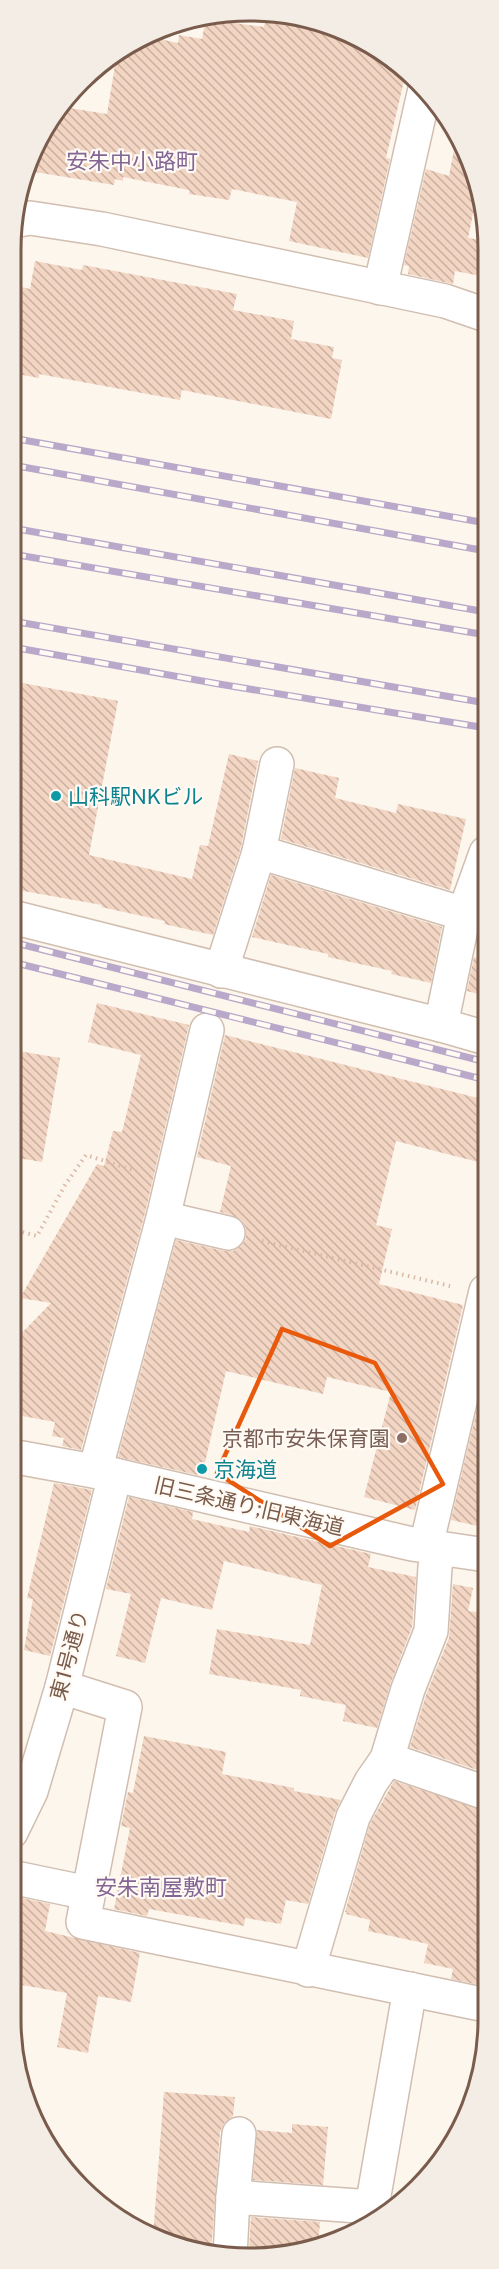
<svg xmlns="http://www.w3.org/2000/svg" width="499" height="2269" font-family="'Public Sans','Noto Sans JP',sans-serif">
  <style>
    .building { fill: url(#building-back-hatch) }
    .lines { fill: none; stroke-linecap: round; stroke-linejoin: round }
    .minor-casing { stroke: #d1beb0; stroke-width: 36 }
    .path { stroke: #d9b8a5; stroke-width: 4; stroke-dasharray: 1.5 4.5; stroke-linecap: butt }
    .minor { stroke: #fff; stroke-width: 33 }
    .rail-casing { stroke: #b9a8c9; stroke-width: 7 }
    .rail { stroke: #fffaf3; stroke-width: 4.5; stroke-dasharray: 14; stroke-linecap: butt }
    .marked { fill: none; stroke: #e8590c; stroke-width: 4.5; stroke-linejoin: round }
    .culture-dot { fill: #0f9aa8; stroke: #fffaf3; stroke-width: 2 }
    .education-dot { fill: #8d6e63; stroke: #fffaf3; stroke-width: 2 }
    .labels { text-anchor: middle; dominant-baseline: central; stroke-width: 4.5; stroke-linejoin: round; paint-order: stroke }
    .culture-label { font-size: 21px; fill: #0d838f; stroke: #fffaf3; text-anchor: start }
    .education-label { font-size: 21px; fill: #785e54; stroke: #fffaf3; text-anchor: end }
    .street-label { font-size: 21px; fill: #7a5c4d; stroke: #fffaf3 }
    .neighbourhood-label { font-size: 22px; fill: #846695; stroke: #fffaf3 }
    .rim { fill: none; stroke: #7a5c4d; stroke-width: 3 }
  </style>
  <defs>
    <pattern id="building-back-hatch" width="6" height="6" patternUnits="userSpaceOnUse" patternTransform="scale(1.5)"><rect width="6" height="6" fill="#f3d5c3"/><path d="M-1 5l2 2M0 0l6 6M5-1l2 2" fill="none" stroke="#cab0a1"/></pattern>
  </defs>
  <rect width="100%" height="100%" fill="#fdf6ec"/>
  <g class="building">
    <polygon points="266,15 315,23 356,35 406,72 386,158 390,159 368,258 289,241 297,202 232,189 229,200 189,194 189,190 123,177 123,181 115,179 114,185 29,171 43,130 63,107 107,114 117,53 150,37 178,43 179,35 202,39 206,19 264,27"/>
    <polygon points="457,134 464,144 478,190 468,238 486,241 486,277 455,271 453,284 408,274 409,266 404,265 426,169 449,176"/>
    <polygon points="35,261 82,270 83,265 237,294 233,310 294,321 291,339 334,347 332,358 342,360 331,419 182,390 180,400 39,374 39,378 12,373 13,285 30,289"/>
    <polygon points="12,681 118,701 89,855 192,879 200,845 208,846 229,754 258,761 241,847 213,935 164,924 165,921 101,907 102,905 12,889"/>
    <polygon points="295,768 339,778 335,798 396,813 398,804 466,819 450,890 281,839"/>
    <polygon points="271,875 442,927 431,983 391,974 392,971 328,957 328,954 252,937"/>
    <polygon points="474,957 486,960 486,996 467,991"/>
    <polygon points="97,1003 189,1025 145,1213 81,1450 62,1446 64,1438 52,1436 55,1422 11,1414 11,1344 51,1303 20,1298 97,1164 104,1166 113,1131 122,1132 141,1055 88,1042"/>
    <polygon points="225,1035 486,1100 486,1164 396,1141 376,1225 392,1229 379,1284 463,1305 415,1510 364,1497 391,1392 327,1377 323,1394 226,1371 202,1476 118,1457 176,1240 224,1251 233,1251 241,1246 246,1238 246,1228 241,1220 232,1215 220,1212 231,1166 197,1157"/>
    <polygon points="12,1050 60,1058 42,1162 12,1157"/>
    <polygon points="486,1371 486,1528 451,1520"/>
    <polygon points="54,1483 92,1490 50,1656 24,1650 33,1599 27,1598"/>
    <polygon points="129,1497 193,1512 192,1519 249,1532 250,1526 371,1554 368,1567 416,1577 412,1627 391,1682 377,1728 343,1721 346,1705 300,1696 301,1690 209,1674 217,1629 310,1645 322,1585 224,1561 212,1610 161,1598 145,1663 116,1656 131,1594 106,1589"/>
    <polygon points="453,1584 473,1588 468,1611 486,1613 486,1773 410,1747 426,1695 449,1638"/>
    <polygon points="144,1736 226,1752 222,1774 294,1788 294,1791 341,1800 335,1812 308,1904 286,1900 281,1924 245,1918 244,1926 149,1909 147,1916 114,1909 130,1828 121,1826 128,1792 133,1793"/>
    <polygon points="394,1781 486,1811 486,1983 481,1981 480,1985 451,1979 453,1969 424,1963 428,1944 368,1931 370,1920 346,1914 347,1912 345,1912 370,1824"/>
    <polygon points="16,1897 50,1904 45,1931 140,1953 131,2002 98,1996 88,2053 57,2047 67,1993 11,1983 11,1924"/>
    <polygon points="164,2092 235,2097 233,2116 224,2123 220,2132 211,2252 153,2236"/>
    <polygon points="292,2124 328,2127 323,2185 253,2180 257,2130 292,2133"/>
    <polygon points="251,2217 320,2222 318,2247 267,2254 249,2251"/>
  </g>
  <g class="lines">
    <g class="minor-casing">
      <g id="minor">
        <polyline points="13,221 30,218 102,229 445,301 486,315"/>
        <polyline points="380,288 425,89"/>
        <polyline points="259,852 464,914"/>
        <polyline points="12,917 441,1025 486,1038"/>
        <polyline points="221,971 259,852 277,764"/>
        <polyline points="441,1025 464,914 486,853"/>
        <polyline points="163,1218 228,1233"/>
        <polyline points="11,1456 115,1475 412,1544 486,1555"/>
        <polyline points="95,1471 163,1218 207,1030"/>
        <polyline points="426,1546 486,1291"/>
        <polyline points="62,1687 125,1707 83,1922 486,2005"/>
        <polyline points="387,1759 408,1689 431,1631 435,1567 439,1548"/>
        <polyline points="11,1832 31,1791 62,1687 115,1475"/>
        <polyline points="11,1877 88,1893"/>
        <polyline points="308,1970 353,1817 371,1782 387,1759 486,1793"/>
        <polyline points="233,2197 239,2134"/>
        <polyline points="230,2257 233,2197 372,2207 410,1989"/>
      </g>
    </g>
    <g class="path">
      <polyline points="11,1229 37,1236 65,1185 86,1155 136,1171"/>
      <polyline points="262,1241 450,1286"/>
    </g>
    <use href="#minor" class="minor"/>
    <g class="rail-casing">
      <g id="rail">
        <polyline points="12,438 486,523"/>
        <polyline points="12,465 486,551"/>
        <polyline points="12,528 486,612"/>
        <polyline points="12,554 486,635"/>
        <polyline points="12,621 486,703"/>
        <polyline points="12,647 219,684 486,728"/>
        <polyline points="12,942 486,1062"/>
        <polyline points="12,962 486,1080"/>
      </g>
    </g>
    <use href="#rail" class="rail"/>
  </g>
  <path class="marked" d="M 282,1329 L 375,1363 L 443,1484 L 330,1546 L 217,1473 Z"/>
  <g class="culture-dot">
    <circle cx="56" cy="796" r="6"/>
    <circle cx="202" cy="1469" r="6"/>
  </g>
  <circle class="education-dot" cx="402" cy="1438" r="6"/>
  <g class="labels">
    <g class="culture-label">
      <text x="68" y="796">山科駅NKビル</text>
      <text x="214" y="1469">京海道</text>
    </g>
    <g class="education-label">
      <text x="390" y="1438">京都市安朱保育園</text>
    </g>
    <g class="street-label">
      <text transform="translate(249 1506) rotate(13)">旧三条通り;旧東海道</text>
      <text transform="translate(69 1655) rotate(-75)">東1号通り</text>
    </g>
    <g class="neighbourhood-label">
      <text x="132" y="161">安朱中小路町</text>
      <text x="161" y="1887">安朱南屋敷町</text>
    </g>
  </g>
  <path d="M0 0H499V2269H0ZM249 21H250A228 228 0 0 1 478 249V2020A228 228 0 0 1 250 2248H249A228 228 0 0 1 21 2020V249A228 228 0 0 1 249 21Z" fill="#f4ede6" fill-rule="evenodd"/>
  <path class="rim" d="M249 21H250A228 228 0 0 1 478 249V2020A228 228 0 0 1 250 2248H249A228 228 0 0 1 21 2020V249A228 228 0 0 1 249 21Z"/>
</svg>
